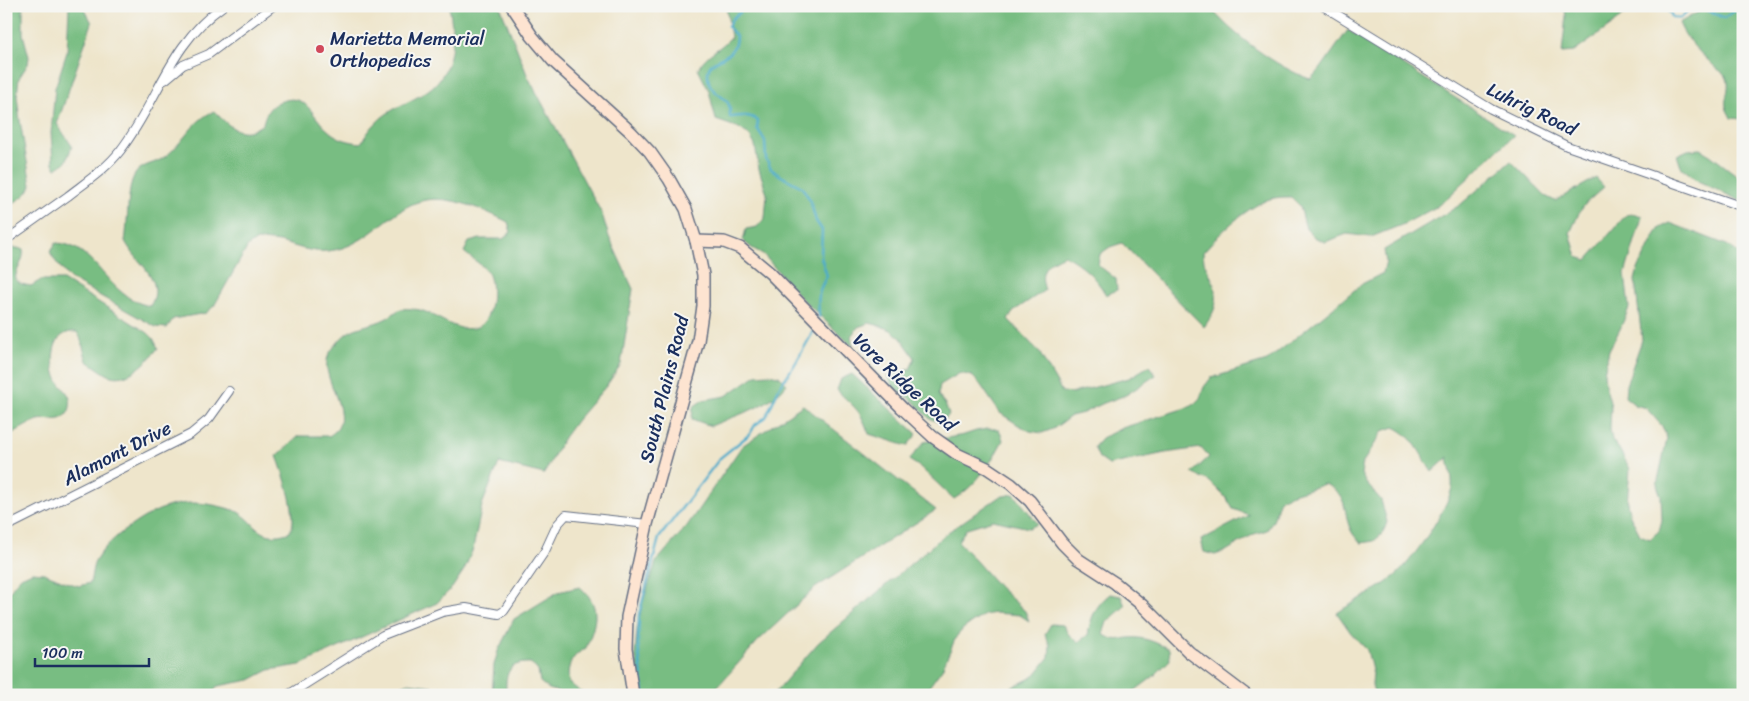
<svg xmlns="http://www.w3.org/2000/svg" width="1749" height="701" font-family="Sriracha,sans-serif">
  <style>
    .forest { fill: #78bd82; stroke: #4a7670 }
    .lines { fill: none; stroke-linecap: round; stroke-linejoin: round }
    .stream { stroke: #4caccb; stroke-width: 2.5 }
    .street-casing { stroke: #656f84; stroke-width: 10 }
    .secondary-casing { stroke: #656f84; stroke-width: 14 }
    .street { stroke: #fff; stroke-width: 8 }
    .secondary { stroke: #fde4d1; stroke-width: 11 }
    .poi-dot { fill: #d1495b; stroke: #f6f6f2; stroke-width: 2 }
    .labels { text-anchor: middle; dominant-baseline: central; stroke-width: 4; stroke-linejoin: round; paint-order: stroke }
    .poi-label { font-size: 19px; fill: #1b2f5e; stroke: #f6f6f2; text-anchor: start }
    .street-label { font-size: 19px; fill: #1b2f5e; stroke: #f6f6f2 }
  </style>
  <rect width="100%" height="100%" fill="#f6f6f2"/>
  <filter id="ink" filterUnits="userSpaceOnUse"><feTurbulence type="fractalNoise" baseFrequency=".02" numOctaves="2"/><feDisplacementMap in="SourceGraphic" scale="10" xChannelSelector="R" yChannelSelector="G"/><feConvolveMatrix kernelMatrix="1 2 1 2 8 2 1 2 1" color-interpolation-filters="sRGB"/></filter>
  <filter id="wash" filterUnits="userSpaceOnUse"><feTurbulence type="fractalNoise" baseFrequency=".0096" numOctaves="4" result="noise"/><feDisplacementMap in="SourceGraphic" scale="20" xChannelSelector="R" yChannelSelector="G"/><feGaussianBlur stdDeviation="1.12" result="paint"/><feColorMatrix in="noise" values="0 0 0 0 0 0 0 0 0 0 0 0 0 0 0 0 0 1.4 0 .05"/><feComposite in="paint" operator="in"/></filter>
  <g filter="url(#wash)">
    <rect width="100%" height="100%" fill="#eee5cb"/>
    <g class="forest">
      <path d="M 6,6 L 23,6 L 23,34 L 29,57 L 28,64 L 19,78 L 17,96 L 20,121 L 31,185 C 28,196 16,201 6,207 Z"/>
      <polygon points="69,6 83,6 92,23 57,124 72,146 66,162 56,169 53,163 51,133 55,88 67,52"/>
      <path d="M 449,6 L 500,6 L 528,77 L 602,214 L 609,237 L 633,289 L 621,364 L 607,385 L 576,421 L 563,439 L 544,474 L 499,463 L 482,505 L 473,549 L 464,570 L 452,588 L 437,603 L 300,665 L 269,670 L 250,680 L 218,686 L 211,695 L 6,695 L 6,597 L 14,585 L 21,577 L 32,572 L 44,573 L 66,582 L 79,586 L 90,583 C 92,576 92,566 96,560 C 104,547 116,536 128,528 C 163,503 188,497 230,509 C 257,516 255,545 290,532 C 291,529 293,525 293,521 C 294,505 283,471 277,456 L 299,436 L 329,436 C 332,434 336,431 338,428 C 350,405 315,372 331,351 C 335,345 341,338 346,334 C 356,326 374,325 385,319 C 391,317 395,311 401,309 C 408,308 414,309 420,310 C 438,315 454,332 474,328 C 492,325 495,290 489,275 C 485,266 472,259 464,252 L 469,242 L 480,239 L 503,239 L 511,232 L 508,222 C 484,210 449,194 421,201 C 406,205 394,215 382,224 C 366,237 349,249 328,251 C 312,253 295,246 280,242 C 272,241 264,240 257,240 L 248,246 L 214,306 L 206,313 L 173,319 L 167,328 L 156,327 L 70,279 L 56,262 L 50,252 L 56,243 C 97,244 107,299 150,306 C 167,280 136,263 125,241 C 128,225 127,189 134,176 C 140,165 150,165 160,160 C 182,148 189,122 214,111 C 230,127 241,140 263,124 C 265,115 268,108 277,103 C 307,89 311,117 329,131 C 338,139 349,142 361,143 C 365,137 369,130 375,124 C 389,108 410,103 427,91 C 455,72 455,36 449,6 Z"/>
      <path d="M 726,6 L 1209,6 C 1230,33 1278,68 1310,79 L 1319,71 L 1348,30 L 1514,135 L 1445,200 L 1436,207 L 1404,224 L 1371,237 L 1347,234 L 1325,242 L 1314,237 L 1306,229 L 1300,206 L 1291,197 C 1283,197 1275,197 1267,200 C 1243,210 1220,233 1203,252 C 1204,266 1205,264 1210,275 C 1220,296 1218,308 1204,327 L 1122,243 L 1110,247 L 1100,254 L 1098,265 L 1116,279 L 1117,290 L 1106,295 C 1096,277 1081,264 1064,255 C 1046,263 1038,270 1045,290 L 1015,310 L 1008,319 L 1039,352 L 1062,392 L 1073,393 L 1129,378 L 1149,366 L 1156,375 L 1126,395 L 1104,403 L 1083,413 L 1071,416 L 1053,429 L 1042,433 L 1030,431 L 1020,426 L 1000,413 L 980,384 L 972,376 L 960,373 L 940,385 L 938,395 L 945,404 L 949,415 L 940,423 L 929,418 L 913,401 L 893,387 L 888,376 L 910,369 L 915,358 L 901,338 L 891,330 L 881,326 L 869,323 L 858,327 L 851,336 L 853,347 L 799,296 L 763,254 L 752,248 L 743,241 L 746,229 L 757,227 L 765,218 L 767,194 L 759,169 L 755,145 L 749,135 L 739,128 L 716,120 L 709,91 L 698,69 C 707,52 719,51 731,37 Z"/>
      <polygon points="1564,6 1633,6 1613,24 1574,52 1562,53 1566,16"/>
      <path d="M 1709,6 L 1743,6 L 1742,119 L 1731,118 C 1730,115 1727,111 1726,107 C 1724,96 1732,87 1726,76 C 1723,72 1718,70 1714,66 C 1700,52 1687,42 1679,23 Z"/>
      <polygon points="1700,149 1710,155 1743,180 1743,202 1698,181 1681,167 1677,155 1688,150"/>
      <path d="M 1511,161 L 1545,196 L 1555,201 L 1596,178 L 1604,187 L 1586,203 L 1579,213 L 1570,233 L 1577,257 L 1587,260 L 1626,215 L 1632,214 L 1642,217 L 1625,274 L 1629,308 L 1620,329 L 1609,350 L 1604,372 L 1605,384 L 1611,406 L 1610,429 L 1612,440 L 1619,449 L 1630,469 L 1627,503 L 1630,515 L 1640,535 L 1650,539 L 1659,531 L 1662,520 L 1661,496 L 1657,485 L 1667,438 L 1662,426 L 1646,408 L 1635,405 L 1625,397 L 1626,385 L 1642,340 L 1635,280 L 1638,269 L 1654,237 L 1660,228 L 1670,223 L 1727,245 L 1743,256 L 1743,695 L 1532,695 L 1527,691 L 1515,690 L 1512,695 L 1375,695 L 1372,685 L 1373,674 L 1367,650 L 1351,633 L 1337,613 C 1356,600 1377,591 1395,576 C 1411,563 1449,507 1452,487 C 1453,478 1449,466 1448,457 L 1432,472 C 1420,454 1415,437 1394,427 L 1383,431 L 1363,462 L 1361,474 L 1366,483 L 1381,500 L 1387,522 L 1383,533 L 1374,541 L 1361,543 C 1359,540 1355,537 1353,534 C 1341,515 1352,495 1324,484 C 1309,490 1294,492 1280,499 L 1273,521 L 1267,530 L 1254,534 L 1226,551 L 1215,555 L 1204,552 L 1201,540 L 1249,515 L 1233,509 L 1227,499 L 1209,481 L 1192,473 L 1209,457 L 1201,448 L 1165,453 L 1109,465 L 1099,458 L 1094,447 L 1102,438 L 1122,428 L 1192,406 L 1200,398 L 1204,387 L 1211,378 L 1267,361 L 1362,284 L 1383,273 L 1386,262 L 1384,250 L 1460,205 Z"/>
      <path d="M 12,248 L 18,248 L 23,250 C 26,267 0,282 31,286 L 41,280 L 63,280 L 148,333 L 153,338 L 158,348 C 148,361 130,381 111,376 C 103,373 94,365 87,361 L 80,337 L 77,332 C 51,329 50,362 57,379 C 60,386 68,391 70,399 C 71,404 70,410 67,414 C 61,423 47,418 38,420 C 27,424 17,432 6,436 L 6,253 Z"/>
      <path d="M 768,374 L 779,376 L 787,384 C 768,408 738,414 711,426 L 692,419 L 693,407 L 703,400 L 726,396 L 756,375 Z"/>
      <path d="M 852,374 L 917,434 L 907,446 L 869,434 C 865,424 862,415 855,408 C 849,401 843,397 837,390 L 841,379 Z"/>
      <polygon points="803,405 936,510 815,588 758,641 710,695 644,695 639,683 635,653 637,629 642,605 656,562 687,526 742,446"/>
      <path d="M 987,429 L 999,429 L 1003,440 C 992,462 975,487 954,499 L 920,467 L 909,460 L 924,442 L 964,435 L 976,431 Z"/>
      <polygon points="1014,494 1038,524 1029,528 993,520 967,528 958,541 999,587 1025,611 1029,621 1020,615 995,613 984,615 964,628 956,637 942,669 923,695 773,695 818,643 948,532 999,497"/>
      <path d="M 580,587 C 602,606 596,623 586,648 C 571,656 566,667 569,683 L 585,695 L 563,695 L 559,692 L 549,689 L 540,682 L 538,671 L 531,663 C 512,662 505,670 506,689 L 512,695 L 492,695 L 494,665 L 498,651 L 514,619 L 558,592 Z"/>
      <path d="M 1110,594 L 1121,596 L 1125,606 L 1107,622 L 1103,634 C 1119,645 1122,636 1138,638 C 1149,639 1159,644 1169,649 L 1170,660 L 1153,677 L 1129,695 L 996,695 L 1033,677 L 1049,657 L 1050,645 L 1045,634 L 1051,624 L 1063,625 L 1069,635 L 1078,642 L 1088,635 C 1091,617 1095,606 1110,594 Z"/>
      <polygon points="409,683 432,686 432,695 380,695"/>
    </g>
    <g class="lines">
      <g class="stream">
        <path d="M 741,6 C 741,14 739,13 734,17 C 731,19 730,24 728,26 L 736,36 C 735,64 708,54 708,74 C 707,93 725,95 729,105 C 730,108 730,113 730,117 C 740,116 750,114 758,121 L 757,128 L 765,141 L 766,159 L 771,169 L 781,176 L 802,187 L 810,200 L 816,221 L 822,230 L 821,257 L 827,276 C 817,292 818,299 819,317"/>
        <polyline points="1666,6 1672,17 1680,18 1693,6"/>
        <polyline points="1699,6 1724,18 1742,6"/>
        <polyline points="644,695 638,644 639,614 659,538 720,458 750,434 755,425 766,417 780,386 795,364 817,325"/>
      </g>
    </g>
  </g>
  <g filter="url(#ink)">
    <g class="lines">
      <g class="street-casing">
        <g id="street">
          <polyline points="1323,6 1491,109 1567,146 1743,207"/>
          <polyline points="165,80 183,65 209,54 273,6"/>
          <path d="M 6,240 C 27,225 47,211 68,196 C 86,182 106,169 120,151 C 159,101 168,45 223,6"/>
          <polyline points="6,527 191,434 209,419 229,391"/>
          <polyline points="288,695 383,635 442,612 466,608 499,614 504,611 545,551 557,525 566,515 647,524"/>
        </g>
      </g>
      <g class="secondary-casing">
        <g id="secondary">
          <polyline points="512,6 532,36 553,61 631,132 650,152 669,179 686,209 696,241 703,275 703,306 698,341 647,524 627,617 626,649 633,695"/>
          <polyline points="696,241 724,242 740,248 770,273 902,408 933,437 957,454 987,468 1011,484 1030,501 1062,543 1078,559 1115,583 1142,605 1189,652 1246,695"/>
        </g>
      </g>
      <use href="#street" class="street"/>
      <use href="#secondary" class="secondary"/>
    </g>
  </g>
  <circle class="poi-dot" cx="320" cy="49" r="5"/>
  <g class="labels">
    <g class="poi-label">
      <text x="330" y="38">Marietta Memorial<tspan x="330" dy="22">Orthopedics</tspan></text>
    </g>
    <g class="street-label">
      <text transform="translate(1532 109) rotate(26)">Luhrig Road</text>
      <text transform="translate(905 382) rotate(43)">Vore Ridge Road</text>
      <text transform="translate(664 389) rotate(-76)">South Plains Road</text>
      <text transform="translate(117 453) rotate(-27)">Alamont Drive</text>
    </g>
  </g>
  <rect width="1749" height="701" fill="none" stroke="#f6f6f2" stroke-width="25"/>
  <path d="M35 658v8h114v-8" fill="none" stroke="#1b2f5e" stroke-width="2.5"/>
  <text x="42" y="658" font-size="15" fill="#1b2f5e" stroke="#f6f6f2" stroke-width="4" paint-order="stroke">100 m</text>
</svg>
